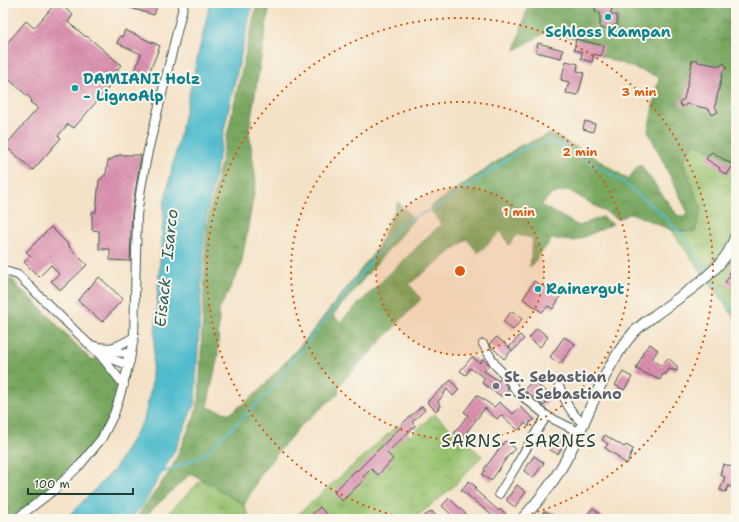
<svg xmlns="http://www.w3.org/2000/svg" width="739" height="522" font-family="'Shantell Sans',sans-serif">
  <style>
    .grass { fill: url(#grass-tufts); stroke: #5b7f51 }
    .forest { fill: url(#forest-crowns); stroke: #4c724a }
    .water { fill: #50bbcc; stroke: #387c80 }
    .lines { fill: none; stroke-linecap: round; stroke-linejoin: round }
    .stream { stroke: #50bbcc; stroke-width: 2 }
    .building { fill: url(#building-back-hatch) }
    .minor-casing { stroke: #3f564a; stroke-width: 10 }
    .tertiary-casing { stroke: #3f564a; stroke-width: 12 }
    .minor { stroke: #fff; stroke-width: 8 }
    .tertiary { stroke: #fff; stroke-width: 10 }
    .ring { fill: none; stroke: #de580e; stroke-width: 2; stroke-dasharray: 2 4 }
    .culture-dot { fill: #0f9aa8; stroke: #fbf7ec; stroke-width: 1.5 }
    .worship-dot { fill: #6b7280; stroke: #fbf7ec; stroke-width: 1.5 }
    .labels { text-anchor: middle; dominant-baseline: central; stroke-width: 4; stroke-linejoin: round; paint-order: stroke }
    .culture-label { font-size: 15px; font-weight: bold; fill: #0d838f; stroke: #fbf7ec; text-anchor: start }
    .worship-label { font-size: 15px; font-weight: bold; fill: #5b616d; stroke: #fbf7ec; text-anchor: start }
    .water-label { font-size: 16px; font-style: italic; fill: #2b5c5a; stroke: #fbf7ec }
    .quarter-label { font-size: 17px; letter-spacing: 1px; fill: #1f3d34; stroke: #fbf7ec }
    .centre { fill: #de580e; stroke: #fbf7ec; stroke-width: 2 }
    .ring-label { font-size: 12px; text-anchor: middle; font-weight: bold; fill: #de580e; stroke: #fbf7ec; stroke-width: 4; stroke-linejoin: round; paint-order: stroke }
  </style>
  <defs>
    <pattern id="grass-tufts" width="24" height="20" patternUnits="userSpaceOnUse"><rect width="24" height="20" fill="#97c16e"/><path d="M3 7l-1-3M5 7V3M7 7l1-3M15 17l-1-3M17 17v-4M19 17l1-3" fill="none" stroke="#7b9e5b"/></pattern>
    <pattern id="forest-crowns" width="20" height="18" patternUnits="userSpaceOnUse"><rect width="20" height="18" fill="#79a761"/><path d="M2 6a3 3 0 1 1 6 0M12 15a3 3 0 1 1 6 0" fill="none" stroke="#638951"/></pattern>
    <pattern id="building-back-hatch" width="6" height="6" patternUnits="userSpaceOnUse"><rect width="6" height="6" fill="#dc90b0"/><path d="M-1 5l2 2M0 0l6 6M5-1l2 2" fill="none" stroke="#b27790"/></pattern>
  </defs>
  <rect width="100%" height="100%" fill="#fbf7ec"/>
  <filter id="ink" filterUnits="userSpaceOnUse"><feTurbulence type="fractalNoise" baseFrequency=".025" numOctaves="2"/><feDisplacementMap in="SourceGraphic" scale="8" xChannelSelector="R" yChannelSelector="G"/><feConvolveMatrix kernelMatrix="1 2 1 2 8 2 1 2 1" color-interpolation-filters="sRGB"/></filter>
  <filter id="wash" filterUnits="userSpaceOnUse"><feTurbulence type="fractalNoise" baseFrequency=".012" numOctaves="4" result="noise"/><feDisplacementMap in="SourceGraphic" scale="16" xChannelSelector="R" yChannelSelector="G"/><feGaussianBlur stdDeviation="0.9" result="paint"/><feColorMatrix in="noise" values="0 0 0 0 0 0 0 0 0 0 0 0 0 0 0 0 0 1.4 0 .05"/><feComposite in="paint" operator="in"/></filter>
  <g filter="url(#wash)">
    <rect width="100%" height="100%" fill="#f4e2c8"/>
    <g class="grass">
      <polygon points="694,143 736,161 736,320 671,230 695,232 700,209 683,162"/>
      <polygon points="434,414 482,456 453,487 414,519 293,519 398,425 410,436"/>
      <polygon points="202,479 244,505 250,519 162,519"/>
    </g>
    <g class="forest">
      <polygon points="257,3 270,3 249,131 256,182 241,266 219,310 218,355 207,407 230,414 257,393 307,338 378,248 398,202 414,219 333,315 340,322 441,224 429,208 521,145 551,134 586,152 628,179 640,164 678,216 689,215 648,131 659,77 601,56 603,46 548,31 515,50 529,3 736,3 736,161 694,143 683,162 701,209 695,232 671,230 631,213 618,219 568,190 552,194 541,205 579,226 602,217 613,224 575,241 552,239 530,267 533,238 517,235 509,245 501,231 478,253 467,239 409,284 421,299 340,384 338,394 298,428 262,472 244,505 191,473 142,519 135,519 171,470 194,417 199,400 207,224"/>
      <path d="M 12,279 L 19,288 L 33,300 L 92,361 L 95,358 C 105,365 119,375 119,388 C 120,407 90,449 77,462 C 63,477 48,490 31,503 C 23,509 13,519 3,519 L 3,280 Z"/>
    </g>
    <polygon class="water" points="210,3 253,3 229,107 205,224 195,402 176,448 142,507 129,519 65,519 114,470 144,419 151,389 164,204"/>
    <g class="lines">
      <g class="stream">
        <polyline points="710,277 736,314"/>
        <polyline points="159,474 204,455 269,392 400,224 443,204 522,149 551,141 577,154 622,181 660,213 685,238 706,272"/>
      </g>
    </g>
    <g id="blocks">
      <g class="building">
        <polygon points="56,3 59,3 73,15 68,22 86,37 87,36 121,65 116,71 120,74 74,128 68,124 58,136 61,138 33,170 5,146 38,108 30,102 32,100 3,74 3,60 5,57 3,55 3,48 26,21 34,28"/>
        <polygon points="120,3 158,3 154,15 120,5"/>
        <polygon points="612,3 611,15 617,15 617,25 614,25 614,29 600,28 600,12 595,12 595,4"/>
        <polygon points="125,30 160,46 147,78 134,73 141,54 117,43 120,36 122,37"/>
        <polygon points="576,39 604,46 601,56 594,54 592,62 581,59 582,52 574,50"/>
        <polygon points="538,43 563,50 561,58 536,52"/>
        <polygon points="696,59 698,62 720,66 724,63 727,68 723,71 715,106 718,112 712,115 709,109 687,104 682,107 679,102 684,99 692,64 691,62"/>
        <polygon points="566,61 578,64 577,71 584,73 578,95 566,93 569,82 561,80"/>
        <polygon points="585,121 595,124 593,132 583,129"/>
        <polygon points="712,152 733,165 727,175 719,170 720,168 706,159 709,154"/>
        <polygon points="119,155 141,155 132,212 130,261 110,260 110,249 99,249 99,231 92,230 92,212 96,212 99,180 106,174 108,161"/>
        <polygon points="51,227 70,246 69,247 87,265 61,290 51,281 59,274 51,265 39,277 24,262 31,256 26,252"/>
        <polygon points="736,258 736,273 733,288 725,282 731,275 729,273"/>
        <polygon points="99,277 123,299 102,322 78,300"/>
        <polygon points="534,281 560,297 553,309 548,306 542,312 523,299"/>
        <polygon points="512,311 522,319 513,330 503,321"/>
        <polygon points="537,328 548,337 540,347 529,338"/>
        <polygon points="520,335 524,339 513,351 512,350 504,359 489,344 497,337 512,350 509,347"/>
        <polygon points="564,337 575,344 560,364 550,357"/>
        <polygon points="650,344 658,350 652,359 661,366 668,358 677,366 677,371 669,369 666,374 663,374 660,380 636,369 643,354 642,353"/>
        <polygon points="472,357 480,363 483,359 489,365 484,371 499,381 501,378 505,382 504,384 507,386 508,391 506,395 501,396 482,383 485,378 470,368 466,375 460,371"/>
        <polygon points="623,372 632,377 624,390 615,385"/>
        <polygon points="451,380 459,390 453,396 447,389 438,402 441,406 436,411 427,402"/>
        <polygon points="532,381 551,395 544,406 524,390"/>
        <polygon points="477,395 494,407 499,402 513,414 520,407 535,420 530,422 529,427 525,423 518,430 501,415 497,419 485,408 462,438 454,433 468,415 464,412"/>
        <polygon points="422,406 425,410 412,422 415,426 387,453 393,459 378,475 371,469 363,477 365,479 342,501 334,492 356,470 357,471 402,426 401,425 404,422"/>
        <polygon points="557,435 567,440 558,454 550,450"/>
        <polygon points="605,435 624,447 626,445 633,449 627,464 618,458 619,457 605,448 608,444 602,440"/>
        <polygon points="505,441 515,448 511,454 510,453 491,481 482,475 485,470 484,469"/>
        <polygon points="534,456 544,463 533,478 524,471"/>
        <polygon points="723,464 736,468 736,479 735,479 732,487 728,486 726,492 720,490 725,477 720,475"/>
        <polygon points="469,481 476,487 474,489 482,496 499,511 500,509 507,515 503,519 492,519 494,517 461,490"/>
        <polygon points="517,485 526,492 515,507 507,501 507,499"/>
        <polygon points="449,498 468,516 465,519 456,519 442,506"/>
        <polygon points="320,507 327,515 323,519 307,519"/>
        <polygon points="593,508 602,516 599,519 583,519"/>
        <polygon points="432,511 438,519 420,519"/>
        <polygon points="544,511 552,514 550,519 541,519"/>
      </g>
    </g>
  </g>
  <g filter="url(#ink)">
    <use href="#blocks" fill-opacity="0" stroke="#3f564a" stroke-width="1"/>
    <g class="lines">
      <g class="minor-casing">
        <g id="minor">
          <polyline points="3,273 8,272 18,275 100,355 123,363 130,360"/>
          <polyline points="483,344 496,366 509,379 516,391 547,416 579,432"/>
          <path d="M 91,345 C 111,351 117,347 134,337"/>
          <polyline points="105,349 111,352 126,353 130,360"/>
          <polyline points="101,356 124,385"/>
          <path d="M 559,386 C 565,401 570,413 583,423"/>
          <path d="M 499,494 C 516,468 529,441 547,416"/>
          <polyline points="16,519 54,490 80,465 102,438 114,414 119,399 130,360 134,337 137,215 141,188 148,151 184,3"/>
        </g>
      </g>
      <g class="tertiary-casing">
        <path id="tertiary" d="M 522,519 C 538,502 553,483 564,463 C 588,421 601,369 634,332 C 640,326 648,320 655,315 C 679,297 707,281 725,257 C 730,251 733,242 736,235"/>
      </g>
      <use href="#minor" class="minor"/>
      <use href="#tertiary" class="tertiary"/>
    </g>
  </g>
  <circle cx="460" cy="271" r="84" fill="#de580e" fill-opacity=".12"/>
  <g class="ring">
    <circle cx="460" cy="271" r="84"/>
    <circle cx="460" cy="271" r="169"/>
    <path d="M410 519A253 253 0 1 1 510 519"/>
  </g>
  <g class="culture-dot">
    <circle cx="608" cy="17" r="4"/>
    <circle cx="75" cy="88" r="4"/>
    <circle cx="538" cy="289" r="4"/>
  </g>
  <circle class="worship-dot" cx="496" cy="386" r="4"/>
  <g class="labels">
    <g class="culture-label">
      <text x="608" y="32" text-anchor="middle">Schloss Kampan</text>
      <text x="83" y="79">DAMIANI Holz<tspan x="83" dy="17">- LignoAlp</tspan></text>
      <text x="546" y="289">Rainergut</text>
    </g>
    <g class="worship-label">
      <text x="504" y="377">St. Sebastian<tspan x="504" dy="17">- S. Sebastiano</tspan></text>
    </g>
    <g class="water-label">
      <text transform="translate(166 268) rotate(-84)">Eisack - Isarco</text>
    </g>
    <g class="quarter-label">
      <text x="519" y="441">SARNS - SARNES</text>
    </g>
  </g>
  <circle cx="460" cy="271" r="6" class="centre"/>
  <g class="ring-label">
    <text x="639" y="96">3 min</text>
    <text x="580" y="156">2 min</text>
    <text x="519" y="216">1 min</text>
  </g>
  <rect width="739" height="522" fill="none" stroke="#fbf7ec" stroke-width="16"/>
  <path d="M28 488v6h105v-6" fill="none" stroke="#1f3d34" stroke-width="2"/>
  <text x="34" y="488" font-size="12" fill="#1f3d34" stroke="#fbf7ec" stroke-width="3" paint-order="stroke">100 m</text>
</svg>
